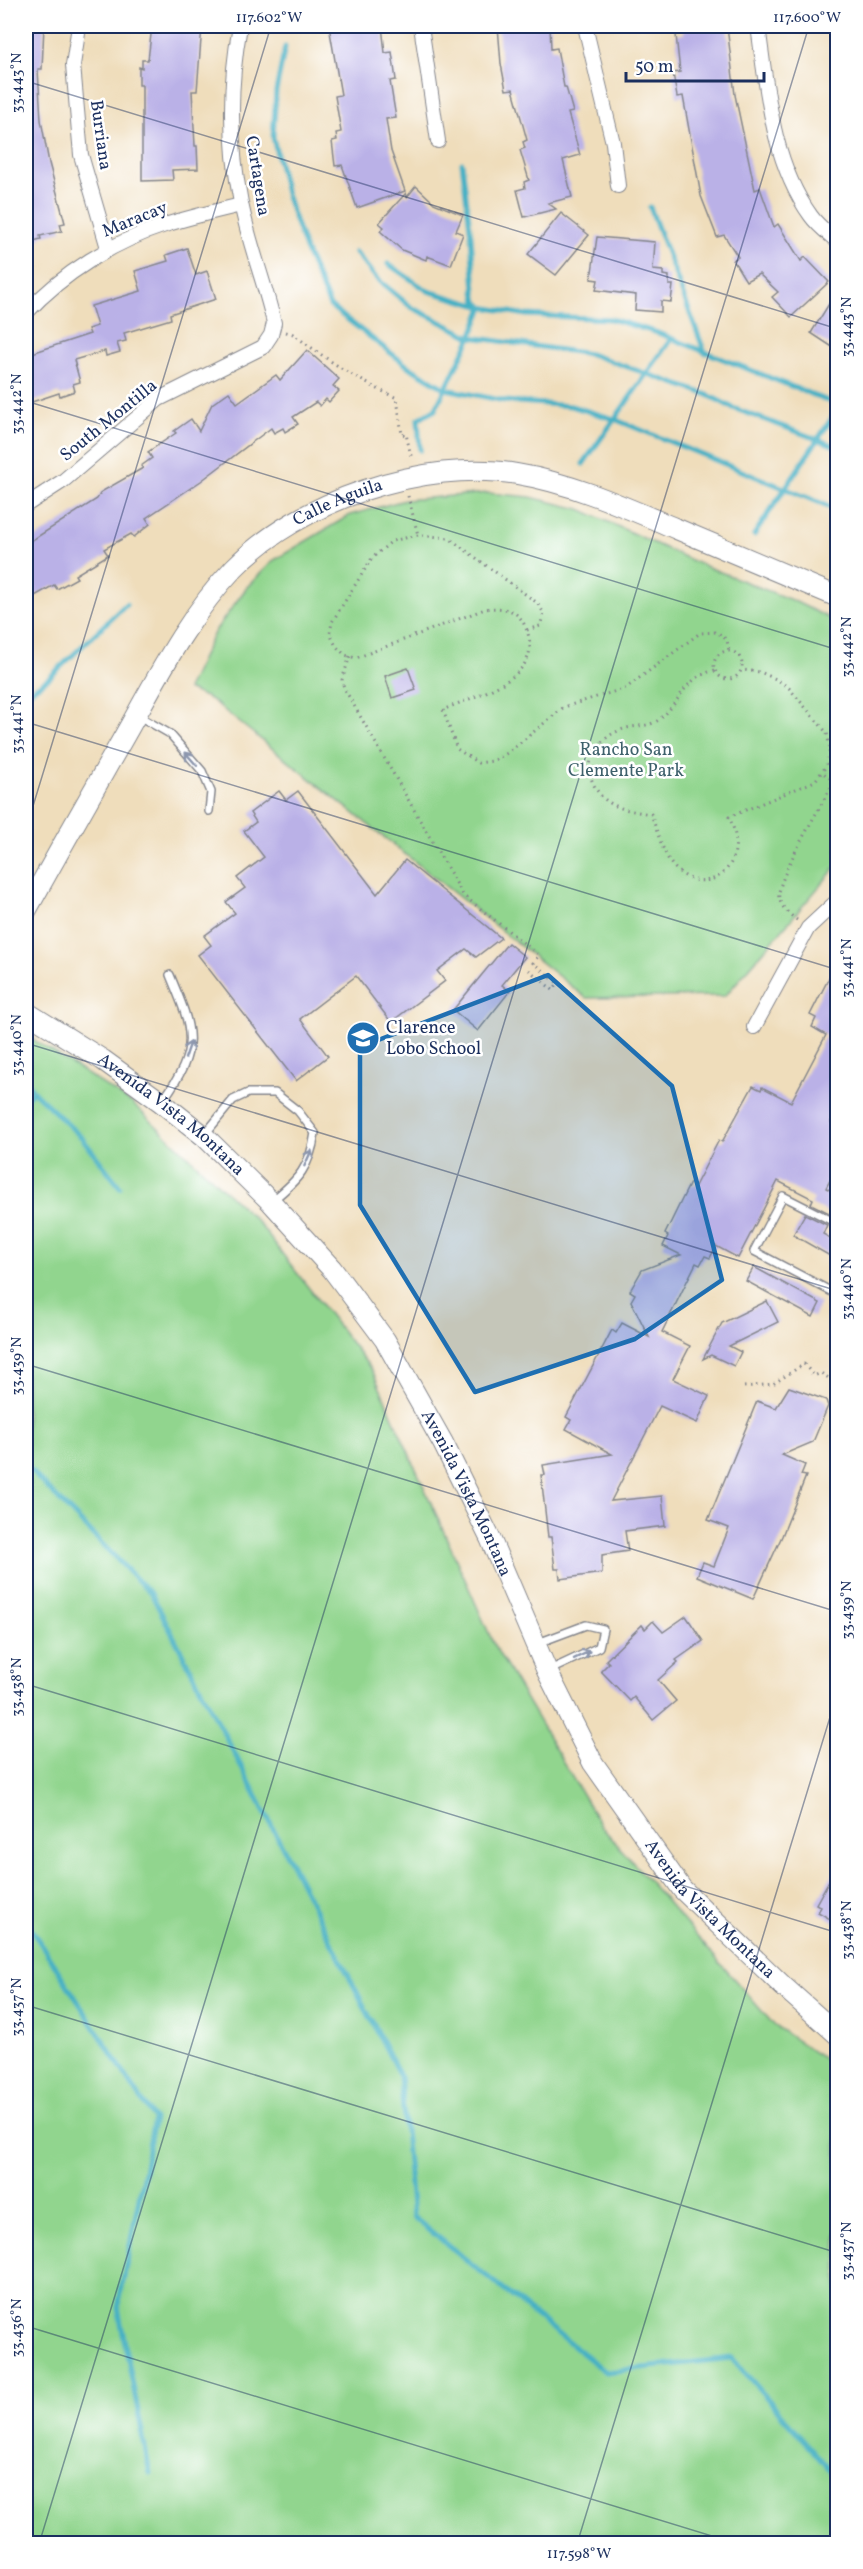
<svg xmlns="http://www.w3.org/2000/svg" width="863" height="2569" font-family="Vollkorn,serif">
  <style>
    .green { fill: #91d58e; stroke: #568276; stroke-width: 1.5 }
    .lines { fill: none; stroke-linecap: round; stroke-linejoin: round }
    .stream { stroke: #45b0c4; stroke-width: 5 }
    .building { fill: #bab1e7 }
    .lane-casing { stroke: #85868c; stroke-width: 10 }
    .street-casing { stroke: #85868c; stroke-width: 16 }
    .secondary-casing { stroke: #85868c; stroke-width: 22 }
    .path { stroke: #85868c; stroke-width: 3; stroke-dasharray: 1.5 4.5; stroke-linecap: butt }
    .lane { stroke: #fff; stroke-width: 7 }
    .street { stroke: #fff; stroke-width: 14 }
    .secondary { stroke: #fff; stroke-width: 20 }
    .oneway { stroke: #8d97ae }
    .marked { fill: #1f6fb2; fill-opacity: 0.2; stroke: #1f6fb2; stroke-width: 4.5; stroke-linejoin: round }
    .ticks { fill: none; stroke: #1b2f5e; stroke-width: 1.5; stroke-opacity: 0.45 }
    .labels { text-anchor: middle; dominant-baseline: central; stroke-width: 5; stroke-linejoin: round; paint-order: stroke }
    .street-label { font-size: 18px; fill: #1b2f5e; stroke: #fff }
    .park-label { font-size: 18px; fill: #3e616c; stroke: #fff }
    .poi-label { font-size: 18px; fill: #1b2f5e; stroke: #fff; text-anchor: start }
    .neatline { fill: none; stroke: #1b2f5e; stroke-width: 2 }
    .ticks-label { font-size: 15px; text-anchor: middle; fill: #1b2f5e }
  </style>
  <rect width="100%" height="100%" fill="#fff"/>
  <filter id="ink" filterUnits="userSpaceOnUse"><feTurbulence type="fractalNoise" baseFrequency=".0167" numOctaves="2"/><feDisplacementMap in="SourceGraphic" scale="12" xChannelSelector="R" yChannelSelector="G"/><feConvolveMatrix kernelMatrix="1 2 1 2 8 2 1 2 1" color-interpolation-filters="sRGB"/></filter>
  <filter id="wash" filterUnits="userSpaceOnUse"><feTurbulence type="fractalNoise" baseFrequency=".008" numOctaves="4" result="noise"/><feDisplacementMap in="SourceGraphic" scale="24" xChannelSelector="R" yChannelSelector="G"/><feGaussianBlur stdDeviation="1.35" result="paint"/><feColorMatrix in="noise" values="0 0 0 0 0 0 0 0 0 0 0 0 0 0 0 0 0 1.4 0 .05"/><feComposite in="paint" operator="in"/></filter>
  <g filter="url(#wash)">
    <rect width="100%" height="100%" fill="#efddbb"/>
    <g class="green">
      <polygon points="488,493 530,497 580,509 695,562 794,601 837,622 837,866 725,996 586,998 210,699 187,689 215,631 247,587 274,560 350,515 405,500"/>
      <polygon points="26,1035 132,1103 257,1221 372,1370 495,1647 601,1826 774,2025 837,2068 837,2543 26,2543"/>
    </g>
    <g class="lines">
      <g class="stream">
        <polyline points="285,47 276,91 273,137 286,194 305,249 330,306 409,367 446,389 505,401 571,406 614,419 838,510"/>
        <polyline points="462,163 471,236 475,291 477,302 482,306"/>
        <polyline points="650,207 705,353"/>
        <polyline points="355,252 377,279 411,307 471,337 590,354 708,395 733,408 838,447"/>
        <polyline points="388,264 428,291 483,307 526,315 611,319 658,333 838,405"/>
        <polyline points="420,450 418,419 435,410 471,337 483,307"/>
        <polyline points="583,464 671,339"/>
        <polyline points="754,535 838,409"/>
        <polyline points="26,694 49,678 126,604"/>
        <polyline points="26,1081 33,1091 82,1138 120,1187"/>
        <polyline points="26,1098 33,1091"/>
        <polyline points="26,1466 152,1595 255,1793 400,2076 413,2217 606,2372 732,2358 828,2468 838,2484"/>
        <polyline points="26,1921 154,2119 118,2308 150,2473"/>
      </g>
    </g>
    <g id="blocks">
      <g class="building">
        <polygon points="26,26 44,26 42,69 38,69 41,120 49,163 65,223 60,224 62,231 40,236 41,239 26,243"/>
        <polygon points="152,26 202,26 197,91 192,91 195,146 197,146 198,169 172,170 173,180 142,181 142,85 139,85 139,67 142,68 142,60 148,60"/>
        <polygon points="329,26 382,26 385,53 392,52 396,80 390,81 396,118 386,119 391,151 405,191 357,208 342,165 335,166 332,141 337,140 336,133 341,132 335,96 341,95"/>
        <polygon points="498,26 550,26 551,49 557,48 564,87 566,87 573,112 568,113 580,155 563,160 572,197 548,203 556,209 524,217 517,190 525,188 524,182 529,180 520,150 525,148 523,142 527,140 513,89 506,90 501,64"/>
        <polygon points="707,26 727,26 735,95 755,190 760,188 774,227 778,224 801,261 805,257 829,282 791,317 772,297 778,292 759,274 746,281 733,260 738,257 724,235 717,237 701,196 683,96 677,97 673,73 680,72 676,35 684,34 683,28"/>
        <polygon points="416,186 434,203 463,215 456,231 463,234 451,265 427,256 426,260 402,250 380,231 384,227 379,223 406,193 407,197"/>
        <polygon points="561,213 589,235 556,275 528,254"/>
        <polygon points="597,237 655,242 653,270 663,271 663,275 669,276 669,285 673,285 671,302 661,301 661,312 635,310 636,295 596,290 598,280 591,279"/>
        <polygon points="187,248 196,275 207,271 216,299 170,314 171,319 124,333 126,341 117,343 120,352 106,356 105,351 74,360 80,382 73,384 75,391 60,396 59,393 26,404 26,355 90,334 88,329 97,326 91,306 141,291 135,271 168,261 166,255"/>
        <polygon points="837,291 837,350 811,333"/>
        <polygon points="307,350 339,379 333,386 339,391 329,402 326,399 320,406 316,402 293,417 298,424 285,432 283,428 274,433 271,428 201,481 146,518 150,524 134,537 131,534 104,549 108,555 75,575 77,578 57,589 54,585 26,601 26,544 97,499 101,492 143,468 141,466 152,458 148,452 176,433 174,431 191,419 199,431 212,404 229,392 237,403 276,375 280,380"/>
        <polygon points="408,668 416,690 392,698 385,676"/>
        <polygon points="279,791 286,800 298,791 377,894 405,860 501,938 476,957 466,949 437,971 445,981 391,1022 356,976 300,1019 328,1056 296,1081 198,955 211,945 204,936 235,913 226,902 245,888 237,878 264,857 244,831 256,822 250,813"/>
        <polygon points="508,943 525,957 502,985 510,991 478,1031 453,1010"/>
        <polygon points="837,962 837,1110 831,1122 837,1126 837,1167 826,1188 837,1194 837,1206 833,1215 811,1204 813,1199 778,1181 738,1258 716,1246 710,1258 705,1256 700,1265 696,1263 662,1332 690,1346 673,1379 709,1396 697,1423 660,1406 611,1501 662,1496 665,1526 625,1531 628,1551 602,1555 602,1573 560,1579 559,1569 555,1569 551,1537 548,1537 541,1475 545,1475 543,1465 612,1454 566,1429 571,1420 566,1417 612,1330 616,1333 622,1323 649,1337 631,1301 635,1294 630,1291 642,1270 681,1255 663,1246 668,1236 665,1234 690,1183 695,1186 719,1140 722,1142 753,1086 761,1090 762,1087 791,1102 826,1035 812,1027 816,1018 810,1015"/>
        <polygon points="805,1214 827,1225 823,1234 837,1242 837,1260 793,1235"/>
        <polygon points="754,1267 820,1303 813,1317 746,1281"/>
        <polygon points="767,1301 778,1322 729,1346 741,1352 734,1366 711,1355 703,1359 722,1323"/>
        <polygon points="789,1387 826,1400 828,1406 813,1442 782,1455 805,1465 801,1475 806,1476 782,1536 753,1599 697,1576 703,1562 714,1566 729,1528 708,1520 757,1401 776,1408"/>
        <polygon points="686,1616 703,1641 676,1660 678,1662 658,1680 676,1701 653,1720 634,1697 630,1701 601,1671 609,1663 606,1660 642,1625 645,1629 653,1621 663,1632"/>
        <polygon points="837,1866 837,1923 818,1912 821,1907 816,1904"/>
      </g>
    </g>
  </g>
  <g filter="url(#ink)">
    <use href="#blocks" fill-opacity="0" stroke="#85868c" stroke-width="1.5"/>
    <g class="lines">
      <g class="lane-casing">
        <g id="lane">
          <polyline points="137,715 170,734 202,771 211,792 209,811"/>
          <path d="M 163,1100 C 201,1048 193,1030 170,975"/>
          <path d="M 206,1133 L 233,1100 L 248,1093 L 275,1093 L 298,1111 L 315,1133 C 310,1167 299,1179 273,1200"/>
          <polyline points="838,1224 783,1196 754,1251 838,1295"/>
          <polyline points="538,1643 586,1625 603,1629 599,1647 550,1670"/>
        </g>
      </g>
      <g class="street-casing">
        <g id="street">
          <polyline points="79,26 73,65 81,155 108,248"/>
          <polyline points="421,26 438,141"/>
          <polyline points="585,26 613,143 618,186"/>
          <path d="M 758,26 C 767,90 772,162 811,216 C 818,226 829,234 838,242"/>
          <path d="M 26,313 C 63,273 113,242 165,225 C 190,217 216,211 241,205"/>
          <path d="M 26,505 L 63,481 L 159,399 L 263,347 L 271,335 L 274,323 C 265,283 249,244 241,203 C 229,143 229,85 240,26"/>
          <polyline points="754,1027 808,928 838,900"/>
        </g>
      </g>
      <g class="secondary-casing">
        <g id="secondary">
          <path id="s1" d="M 26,911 C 60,849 95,788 130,726 C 160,672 191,613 234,568 C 299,501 425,458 517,474 C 572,483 625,507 677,529 C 730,551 784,574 838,597"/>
          <path id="s2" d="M 26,1012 L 103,1060 L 161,1102 L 204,1136 L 271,1202 L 332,1269 L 385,1340 L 443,1443 L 490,1538 L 547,1671 L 593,1763 L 682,1889 L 784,1987 L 838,2035"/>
        </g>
      </g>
      <g class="path">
        <path d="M 286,332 L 293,334 C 326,359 358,381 397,398 L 402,435 L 406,434 L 412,460"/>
        <polyline points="408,496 418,535"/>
        <path d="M 527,630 L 540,626 L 544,613 L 536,602 L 449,538 L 418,535 L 392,541 L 372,558 L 332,622 L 330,634 L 336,646 L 345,655 L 356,658 L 485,609 C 501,607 516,608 524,624 C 551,677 479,693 443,710 L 457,749 L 478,763 L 493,761 L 509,752 L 564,707 L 626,688 L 700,633 L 717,632 L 727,640 L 729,651"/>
        <circle cx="728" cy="665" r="14"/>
        <polyline points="350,656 342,680 344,688 463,895 539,955 533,963 558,983 553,990 529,970"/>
        <path d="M 715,670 C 682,679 683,699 661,718 C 651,727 639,725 627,728 C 602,734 582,758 593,783 C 604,808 626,810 651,814 C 656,828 664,856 673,866 C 706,903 753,865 729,817 L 815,781 L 827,765 L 830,748 L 827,733 L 789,688 L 778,680 L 760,672 L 742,670"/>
        <path d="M 797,920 C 790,915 781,907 779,898 C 775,881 821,806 831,787 L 832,780 L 822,772"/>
        <polyline points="744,1387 773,1384 804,1364 814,1376 821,1373 838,1384"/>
      </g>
      <use href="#lane" class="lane"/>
      <use href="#street" class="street"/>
      <use href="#secondary" class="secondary"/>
    </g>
    <defs><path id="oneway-shaft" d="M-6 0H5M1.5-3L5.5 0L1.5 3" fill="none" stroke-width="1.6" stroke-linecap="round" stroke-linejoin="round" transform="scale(1.5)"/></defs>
    <g class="oneway">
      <use href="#oneway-shaft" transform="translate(191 759) rotate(-131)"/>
      <use href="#oneway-shaft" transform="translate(188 1050) rotate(-71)"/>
      <use href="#oneway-shaft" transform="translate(308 1158) rotate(-66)"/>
      <use href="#oneway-shaft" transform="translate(582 1655) rotate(-26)"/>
    </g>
  </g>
  <path class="marked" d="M 548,975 L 672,1086 L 722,1280 L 635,1339 L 475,1392 L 360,1205 L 360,1047 Z"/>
  <path class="ticks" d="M 26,81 L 838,329M 26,401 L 838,650M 26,722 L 838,970M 26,829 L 271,26M 26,1043 L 838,1291M 26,1364 L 838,1612M 26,1684 L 838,1933M 26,2005 L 838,2253M 26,2326 L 738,2544M 39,2544 L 809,26M 577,2544 L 838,1691"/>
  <defs>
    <g id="school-disc" transform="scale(1.725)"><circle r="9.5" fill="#1f6fb2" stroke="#fff"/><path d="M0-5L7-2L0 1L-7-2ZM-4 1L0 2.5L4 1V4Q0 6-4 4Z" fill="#fff"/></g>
  </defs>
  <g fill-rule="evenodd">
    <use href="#school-disc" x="363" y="1038"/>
  </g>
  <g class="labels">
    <g class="street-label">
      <text transform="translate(100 135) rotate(82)">Burriana</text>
      <text transform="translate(257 176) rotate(81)">Cartagena</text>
      <text transform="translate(135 220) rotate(-22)">Maracay</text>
      <text transform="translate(109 421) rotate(-39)">South Montilla</text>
      <text stroke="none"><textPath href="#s1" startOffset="526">Calle Aguila</textPath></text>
      <text stroke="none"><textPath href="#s2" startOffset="178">Avenida Vista Montana</textPath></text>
      <text stroke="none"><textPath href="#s2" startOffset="664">Avenida Vista Montana</textPath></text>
      <text stroke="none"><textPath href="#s2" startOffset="1150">Avenida Vista Montana</textPath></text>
    </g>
    <g class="park-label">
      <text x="626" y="750">Rancho San<tspan x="626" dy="21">Clemente Park</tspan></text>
    </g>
    <g class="poi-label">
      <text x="386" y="1028">Clarence<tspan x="386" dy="21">Lobo School</tspan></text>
    </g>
  </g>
  <rect width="863" height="2569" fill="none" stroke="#fff" stroke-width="66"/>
  <path d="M626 72v9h138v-9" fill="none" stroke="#1b2f5e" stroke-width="3"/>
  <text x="635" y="72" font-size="18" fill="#1b2f5e" stroke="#ffffff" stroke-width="4.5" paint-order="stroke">50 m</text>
  <rect x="33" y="33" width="797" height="2503" class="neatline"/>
  <g class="ticks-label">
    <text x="269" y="22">117.602°W</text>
    <text x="807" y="22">117.600°W</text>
    <text transform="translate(16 83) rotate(-90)" y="5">33.443°N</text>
    <text transform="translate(846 327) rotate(-90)" y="5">33.443°N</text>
    <text transform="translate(16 404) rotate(-90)" y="5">33.442°N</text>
    <text transform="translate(846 647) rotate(-90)" y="5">33.442°N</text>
    <text transform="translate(16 724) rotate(-90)" y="5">33.441°N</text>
    <text transform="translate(846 968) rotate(-90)" y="5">33.441°N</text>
    <text transform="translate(16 1045) rotate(-90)" y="5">33.440°N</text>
    <text transform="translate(846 1289) rotate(-90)" y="5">33.440°N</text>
    <text transform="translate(16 1366) rotate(-90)" y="5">33.439°N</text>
    <text transform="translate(846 1610) rotate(-90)" y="5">33.439°N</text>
    <text transform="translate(16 1687) rotate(-90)" y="5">33.438°N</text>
    <text transform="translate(846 1930) rotate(-90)" y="5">33.438°N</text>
    <text transform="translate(16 2007) rotate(-90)" y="5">33.437°N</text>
    <text transform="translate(846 2251) rotate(-90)" y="5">33.437°N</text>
    <text transform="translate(16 2328) rotate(-90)" y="5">33.436°N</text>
    <text x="579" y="2558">117.598°W</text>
  </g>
</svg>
